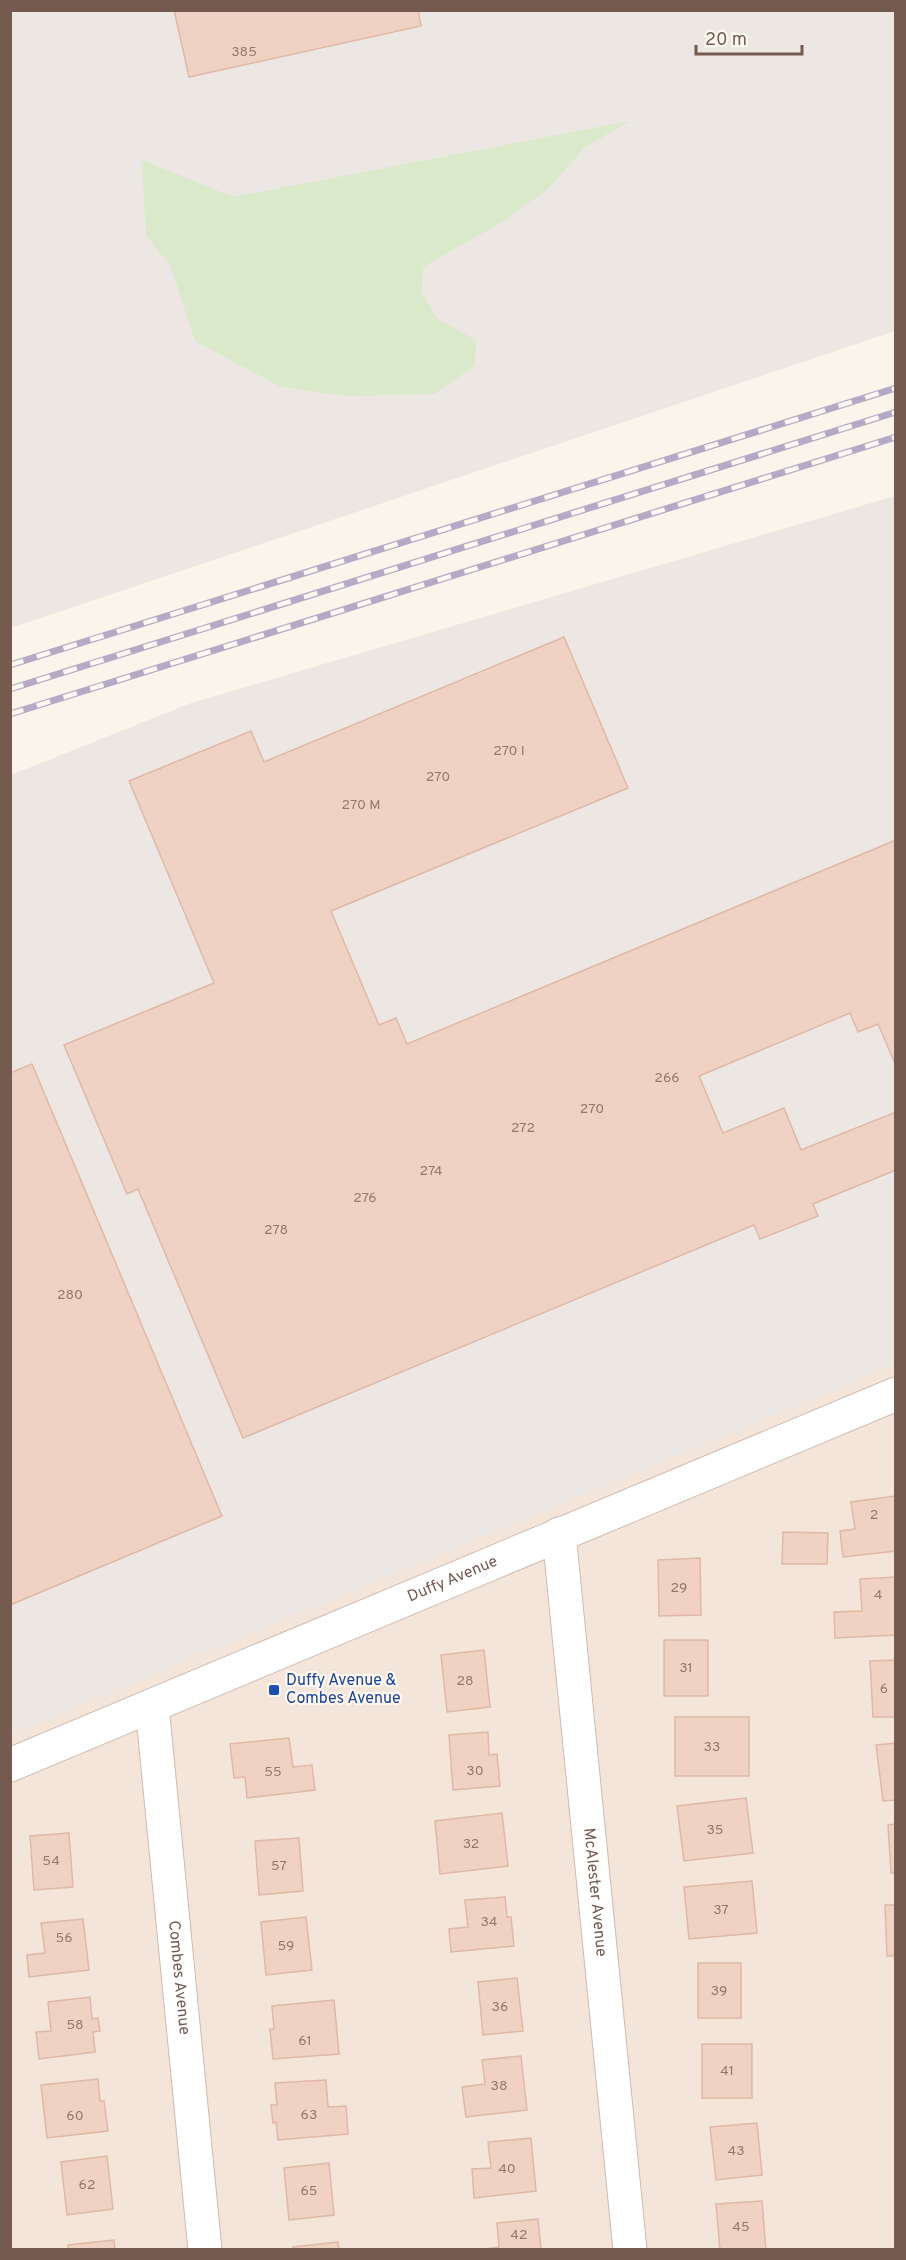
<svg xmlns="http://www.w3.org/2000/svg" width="906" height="2260" font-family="Overpass,sans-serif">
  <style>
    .residential { fill: #f3e5da }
    .industrial { fill: #ede7e3 }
    .green { fill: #d9e9c9 }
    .building { fill: #efd2c4; stroke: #e0b8a6; stroke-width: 1.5 }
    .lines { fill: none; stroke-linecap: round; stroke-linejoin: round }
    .street-casing { stroke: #cdbbb1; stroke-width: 35 }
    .secondary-casing { stroke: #d2bdb1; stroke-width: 35 }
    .street { stroke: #fff; stroke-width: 33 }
    .secondary { stroke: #fff; stroke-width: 33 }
    .rail-casing { stroke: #b6a9c5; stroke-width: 7 }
    .rail { stroke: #fef8f1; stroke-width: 4.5; stroke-dasharray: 14; stroke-linecap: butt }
    .transit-dot { fill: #1a4fb4; stroke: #fef8f1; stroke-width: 2 }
    .labels { text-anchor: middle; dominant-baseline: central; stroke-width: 4.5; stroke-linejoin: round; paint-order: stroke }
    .number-label { font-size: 14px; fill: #94786c }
    .street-label { font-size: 16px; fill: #755a4f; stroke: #fef8f1 }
    .transit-label { font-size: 16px; fill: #164399; stroke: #fef8f1; text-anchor: start }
  </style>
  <rect width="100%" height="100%" fill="#fbf4eb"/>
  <polygon class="residential" points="895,1364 895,2249 11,2250 11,1734"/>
  <g class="industrial">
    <polygon points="10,11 895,11 895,331 11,628"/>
    <polygon points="895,496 895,1364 11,1734 11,775 191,703"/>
  </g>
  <polygon class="green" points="630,121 585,147 548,189 504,221 423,267 422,293 437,318 477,341 474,366 434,394 346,396 281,387 195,341 171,267 146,235 142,160 233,197"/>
  <g class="building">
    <polygon points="174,10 418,10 421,26 189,77"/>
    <polygon points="564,637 628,788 331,911 379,1025 396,1018 407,1044 896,840 896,1066 878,1024 858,1032 850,1013 699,1076 723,1133 784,1108 801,1150 896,1112 896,1170 813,1204 818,1216 760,1239 754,1225 243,1438 138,1189 127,1194 64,1045 214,983 129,781 251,731 264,762"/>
    <polygon points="32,1064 222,1516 10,1605 10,1073"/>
    <polygon points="895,1496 896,1551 843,1557 840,1531 855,1529 851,1502"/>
    <polygon points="783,1532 828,1533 827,1564 782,1564"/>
    <polygon points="700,1558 701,1615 659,1616 658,1560"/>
    <polygon points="896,1577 896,1635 835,1638 834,1612 862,1611 860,1579"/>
    <rect x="664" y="1640" width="44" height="56"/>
    <polygon points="484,1650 490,1707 447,1712 441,1655"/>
    <polygon points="896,1660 896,1717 873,1717 870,1661"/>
    <rect x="675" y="1717" width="74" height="59"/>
    <polygon points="488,1732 489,1755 497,1754 500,1786 453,1790 449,1735"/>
    <polygon points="289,1738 293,1767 312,1765 315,1790 247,1798 245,1777 234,1778 230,1744"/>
    <polygon points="896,1743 896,1800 883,1801 876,1745"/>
    <polygon points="746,1798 753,1853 684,1861 677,1806"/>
    <polygon points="502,1813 508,1866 440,1874 435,1821"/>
    <polygon points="896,1824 896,1873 891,1873 888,1825"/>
    <polygon points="69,1833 73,1887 34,1890 30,1836"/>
    <polygon points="299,1838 303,1891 259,1895 255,1841"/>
    <polygon points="752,1881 757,1933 689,1939 684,1887"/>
    <polygon points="505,1897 507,1917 511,1917 514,1946 451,1952 449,1929 468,1927 465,1900"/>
    <polygon points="885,1905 896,1905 896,1956 887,1956"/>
    <polygon points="306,1917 312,1970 266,1975 261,1922"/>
    <polygon points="83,1919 89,1970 29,1977 27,1955 45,1953 41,1923"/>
    <rect x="698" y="1963" width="43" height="55"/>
    <polygon points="517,1978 523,2031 483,2035 478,1982"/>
    <polygon points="90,1997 92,2019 98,2018 100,2031 93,2032 95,2052 39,2059 36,2032 51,2031 48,2002"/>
    <polygon points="334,2000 339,2054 273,2059 270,2029 274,2029 272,2006"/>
    <rect x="702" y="2044" width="50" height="54"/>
    <polygon points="521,2056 527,2110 466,2117 462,2087 485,2084 482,2060"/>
    <polygon points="98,2079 100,2101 104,2101 108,2131 47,2138 41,2085"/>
    <polygon points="326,2080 328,2107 346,2106 348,2134 278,2140 276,2122 273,2123 271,2105 277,2105 275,2083"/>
    <polygon points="757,2123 762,2175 716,2180 710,2127"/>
    <polygon points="531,2138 536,2191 474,2198 472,2169 491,2168 488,2142"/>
    <polygon points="107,2156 113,2209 67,2215 61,2162"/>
    <polygon points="329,2163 334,2215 289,2220 284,2168"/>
    <polygon points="762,2201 766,2250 720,2250 716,2204"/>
    <polygon points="538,2219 541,2250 478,2250 499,2247 497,2223"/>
    <polygon points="114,2240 115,2250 68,2250 68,2245"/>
    <polygon points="338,2242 339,2250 293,2250 293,2247"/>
  </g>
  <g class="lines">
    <g class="street-casing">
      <g id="street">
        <path id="s1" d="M 559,1534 L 630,2250"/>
        <path id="s2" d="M 152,1706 L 205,2250"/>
      </g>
    </g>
    <g class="secondary-casing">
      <g id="secondary">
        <path id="s3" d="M 10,1765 L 896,1394"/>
      </g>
    </g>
    <use href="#street" class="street"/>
    <use href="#secondary" class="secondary"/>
    <g class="rail-casing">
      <g id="rail">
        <polyline points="10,665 896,388"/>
        <polyline points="10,689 896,412"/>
        <polyline points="10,714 896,437"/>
      </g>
    </g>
    <use href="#rail" class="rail"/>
  </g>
  <rect class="transit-dot" x="268" y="1684" width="12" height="12" rx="3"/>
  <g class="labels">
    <g class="number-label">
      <text x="244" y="52">385</text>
      <text x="509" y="751">270 I</text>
      <text x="438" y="777">270</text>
      <text x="361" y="805">270 M</text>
      <text x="667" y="1078">266</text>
      <text x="592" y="1109">270</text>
      <text x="523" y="1128">272</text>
      <text x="431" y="1171">274</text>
      <text x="365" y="1198">276</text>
      <text x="276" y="1230">278</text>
      <text x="70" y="1295">280</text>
      <text x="874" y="1515">2</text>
      <text x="679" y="1588">29</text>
      <text x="878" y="1595">4</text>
      <text x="686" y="1668">31</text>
      <text x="465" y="1681">28</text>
      <text x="884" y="1689">6</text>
      <text x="712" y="1747">33</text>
      <text x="475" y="1771">30</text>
      <text x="273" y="1772">55</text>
      <text x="715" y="1830">35</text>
      <text x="471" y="1844">32</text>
      <text x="51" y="1861">54</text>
      <text x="279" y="1866">57</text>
      <text x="721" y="1910">37</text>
      <text x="489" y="1922">34</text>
      <text x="64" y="1938">56</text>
      <text x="286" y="1946">59</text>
      <text x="719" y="1991">39</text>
      <text x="500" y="2007">36</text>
      <text x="75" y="2025">58</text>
      <text x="305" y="2041">61</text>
      <text x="727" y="2071">41</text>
      <text x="499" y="2086">38</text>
      <text x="309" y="2115">63</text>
      <text x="75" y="2116">60</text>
      <text x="736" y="2151">43</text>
      <text x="507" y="2169">40</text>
      <text x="87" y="2185">62</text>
      <text x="309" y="2191">65</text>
      <text x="741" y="2227">45</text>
      <text x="519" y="2235">42</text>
    </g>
    <g class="street-label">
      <text stroke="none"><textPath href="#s3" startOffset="480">Duffy Avenue</textPath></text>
      <text stroke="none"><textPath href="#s1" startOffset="360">McAlester Avenue</textPath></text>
      <text stroke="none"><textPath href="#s2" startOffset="273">Combes Avenue</textPath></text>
    </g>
    <g class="transit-label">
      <text x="286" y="1681">Duffy Avenue &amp;<tspan x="286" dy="18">Combes Avenue</tspan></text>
    </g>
  </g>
  <rect width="906" height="2260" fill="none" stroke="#755a4f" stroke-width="24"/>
  <path d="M696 45v9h106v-9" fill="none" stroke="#755a4f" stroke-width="3"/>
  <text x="705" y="45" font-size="18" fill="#755a4f" stroke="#fef8f1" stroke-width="4.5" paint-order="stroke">20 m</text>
</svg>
